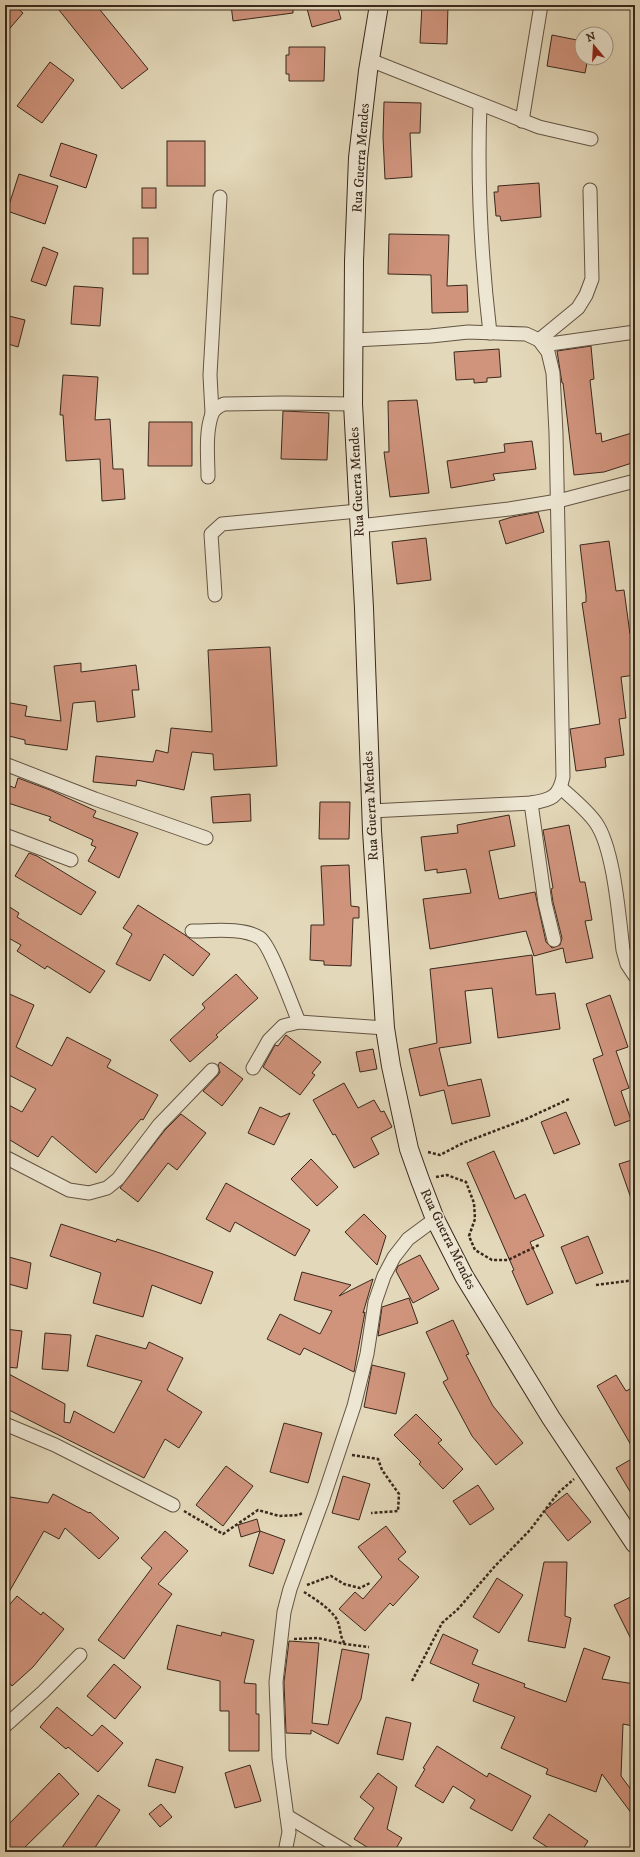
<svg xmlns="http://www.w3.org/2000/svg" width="640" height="1857" font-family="'IM FELL DW Pica',serif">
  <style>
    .building { fill: #d0947d; stroke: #3a281c }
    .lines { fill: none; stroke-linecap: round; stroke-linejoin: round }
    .street-casing { stroke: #645443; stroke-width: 15 }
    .secondary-casing { stroke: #3a281c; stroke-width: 20 }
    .path { stroke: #3a281c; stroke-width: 2.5; stroke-dasharray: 3 2; stroke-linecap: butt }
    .street { stroke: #ede6d2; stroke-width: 13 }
    .secondary { stroke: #ede6d2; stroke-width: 18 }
    .labels { text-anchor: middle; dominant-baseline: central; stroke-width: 3; stroke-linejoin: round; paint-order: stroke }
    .street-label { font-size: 14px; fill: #3a281c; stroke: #ede6d2 }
  </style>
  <rect width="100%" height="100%" fill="#e3d8b9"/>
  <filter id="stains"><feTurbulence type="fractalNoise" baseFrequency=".005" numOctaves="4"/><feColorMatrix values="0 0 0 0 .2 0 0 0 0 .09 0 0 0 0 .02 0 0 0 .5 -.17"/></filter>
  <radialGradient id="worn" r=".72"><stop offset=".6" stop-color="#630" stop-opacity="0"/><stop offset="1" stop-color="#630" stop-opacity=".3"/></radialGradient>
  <g class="building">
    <polygon points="5,5 14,5 23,13 5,34"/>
    <polygon points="66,5 96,5 148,69 122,89 59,10"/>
    <polygon points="231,5 293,5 293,13 233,21"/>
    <polygon points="306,5 337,5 341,19 312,27"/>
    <polygon points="422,5 448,5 447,44 420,43"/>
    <polygon points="552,35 582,41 582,58 588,58 585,73 547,66"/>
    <polygon points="289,47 325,47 324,81 289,81 289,74 286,74 286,55 289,55"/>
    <polygon points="50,62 74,80 42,123 17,106"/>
    <polygon points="384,102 421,103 420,133 410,133 412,177 385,179 383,137"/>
    <rect x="167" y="141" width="38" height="45"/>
    <polygon points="61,143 97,155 86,188 50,176"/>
    <polygon points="19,174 58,186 45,224 7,211"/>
    <polygon points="539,183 541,217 501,221 500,216 496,216 494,192 498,192 498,186"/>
    <rect x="142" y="188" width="14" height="20"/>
    <polygon points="389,234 449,235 447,286 467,285 468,312 432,313 431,275 388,274"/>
    <rect x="133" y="238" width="15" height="36"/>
    <polygon points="43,247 58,253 46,286 31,281"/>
    <polygon points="74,286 103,288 100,326 71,324"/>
    <polygon points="5,315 25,320 18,347 5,343"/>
    <polygon points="591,346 594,379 590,380 596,434 601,433 602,442 635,432 635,462 604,472 574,475 563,383 562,383 557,351"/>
    <polygon points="499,349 501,377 487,378 487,382 474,383 474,379 456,380 454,352"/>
    <polygon points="63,375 98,377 95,420 110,419 113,469 123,469 125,499 102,501 100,459 66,461 63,415 60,415"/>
    <polygon points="417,400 429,493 390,497 384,452 389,452 388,401"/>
    <polygon points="283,411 329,413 327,460 281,459"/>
    <polygon points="149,422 192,422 192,466 148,466"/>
    <polygon points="532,441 536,469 493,474 495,480 451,488 447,461 505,452 504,444"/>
    <polygon points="538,512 544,532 506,544 499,521 512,517"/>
    <polygon points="426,538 431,580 397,584 392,542"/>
    <polygon points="609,541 616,591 624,590 630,634 635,633 635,675 621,677 626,718 619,719 624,755 605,758 606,767 576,771 570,729 600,724 582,603 586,602 586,595 580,545"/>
    <polygon points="270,647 277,766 214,770 213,754 192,752 184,790 137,780 136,786 93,782 96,756 153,762 156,750 168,753 171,728 212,732 208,650"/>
    <polygon points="81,663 81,672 136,665 139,690 132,690 135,717 97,722 95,701 73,703 67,750 25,744 25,740 5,735 5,702 27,706 25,716 61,721 54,666"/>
    <polygon points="18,778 50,790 96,811 93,817 138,833 119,878 88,861 96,847 91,845 93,840 49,820 51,817 5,802 5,784 15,788"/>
    <polygon points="250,794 251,821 213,823 211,797"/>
    <polygon points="320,802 350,802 349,839 319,839"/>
    <polygon points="509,815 515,846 489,851 499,899 535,892 546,942 552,948 560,945 562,938 553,902 551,889 553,888 543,830 569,825 580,882 585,882 592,920 585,921 593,958 566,963 563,948 534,956 526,931 430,949 423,899 471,893 466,869 437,873 437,869 425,871 421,837 458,833 457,825"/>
    <polygon points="29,853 37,856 96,892 81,915 15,876"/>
    <polygon points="349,865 351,906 359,907 359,918 353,918 351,966 324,965 324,961 310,960 311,925 324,925 321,866"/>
    <polygon points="5,904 19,913 17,917 105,971 90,993 47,966 45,969 17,951 21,945 5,936"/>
    <polygon points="138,905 185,935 210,954 193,976 164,954 150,981 116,964 132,934 123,928"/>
    <polygon points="532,955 536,995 555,993 560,1029 498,1038 492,988 465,991 471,1043 439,1048 448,1086 481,1079 490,1116 452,1124 444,1090 420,1096 409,1049 437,1043 430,969"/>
    <polygon points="236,974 258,998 216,1035 218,1037 190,1062 170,1040 205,1008 202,1004"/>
    <polygon points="5,992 34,1005 16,1047 52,1066 67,1037 111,1060 107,1067 158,1095 143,1120 141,1119 96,1173 52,1136 38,1157 5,1137 5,1103 22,1112 36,1089 5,1073"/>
    <polygon points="610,995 628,1047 616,1051 629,1088 621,1091 631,1120 615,1126 593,1059 603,1055 586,1004"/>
    <polygon points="286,1035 321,1062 312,1073 315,1075 300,1095 263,1067 275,1045 278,1046"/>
    <polygon points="373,1049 377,1069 360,1072 356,1052"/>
    <polygon points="220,1062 243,1079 222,1106 203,1091 218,1075 220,1072 218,1065"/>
    <polygon points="344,1083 358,1108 374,1100 381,1112 384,1111 392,1127 371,1138 379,1154 354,1168 335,1134 333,1135 313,1100"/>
    <polygon points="260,1107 281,1117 290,1113 274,1145 248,1133"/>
    <polygon points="566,1112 580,1144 554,1154 541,1122"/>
    <polygon points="181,1114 206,1133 177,1170 168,1163 138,1202 120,1188 165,1130"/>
    <polygon points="494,1151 515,1199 525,1194 544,1236 530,1242 553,1293 527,1305 512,1271 514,1270 467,1163"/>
    <polygon points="311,1159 338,1187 317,1206 291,1179"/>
    <polygon points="635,1159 635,1204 633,1204 619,1164"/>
    <polygon points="226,1183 310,1230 295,1256 235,1222 230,1232 206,1219"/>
    <polygon points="364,1214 386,1236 377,1265 345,1232"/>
    <polygon points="61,1224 116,1242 117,1239 160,1253 213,1272 201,1304 152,1285 143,1317 93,1303 101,1273 50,1256"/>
    <polygon points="588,1236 603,1273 576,1284 561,1247"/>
    <polygon points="420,1255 439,1289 413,1303 396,1271 398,1266"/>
    <polygon points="5,1256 31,1263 27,1289 5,1283"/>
    <polygon points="302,1272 351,1285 339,1296 373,1279 363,1313 365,1312 354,1372 304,1348 300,1355 267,1339 280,1314 320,1334 332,1311 294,1300"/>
    <polygon points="409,1298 418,1323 378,1336 382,1307"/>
    <polygon points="453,1320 469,1354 466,1355 493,1406 523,1443 496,1465 472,1436 443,1382 448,1379 426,1332"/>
    <polygon points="5,1329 22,1331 17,1368 5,1367"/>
    <polygon points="45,1333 71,1335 68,1371 42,1369"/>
    <polygon points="96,1335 146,1349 149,1342 183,1358 167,1390 202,1412 179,1448 165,1439 144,1478 5,1408 5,1372 65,1404 64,1422 70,1423 74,1411 114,1433 142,1381 87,1366"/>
    <polygon points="372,1365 405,1373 396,1414 364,1407"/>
    <polygon points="616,1375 626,1391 630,1389 635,1398 635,1452 597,1386"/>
    <polygon points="416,1414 442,1440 438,1443 463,1469 443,1489 419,1464 421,1462 394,1435"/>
    <polygon points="284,1423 322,1433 308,1483 270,1472"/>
    <polygon points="635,1457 635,1500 616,1468"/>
    <polygon points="226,1466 253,1486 223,1526 196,1505"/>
    <polygon points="343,1476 370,1484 359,1520 332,1513"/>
    <polygon points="478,1485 494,1509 470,1525 453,1501"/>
    <polygon points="567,1493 591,1522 568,1541 544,1511"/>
    <polygon points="53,1494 89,1513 90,1512 119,1538 99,1559 65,1528 59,1539 44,1531 5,1599 5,1532 10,1497 48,1503"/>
    <polygon points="257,1519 260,1531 241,1537 238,1525"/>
    <polygon points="386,1526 406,1552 398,1559 419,1577 393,1606 390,1603 365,1631 339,1609 355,1592 363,1599 382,1577 358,1547"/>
    <polygon points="165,1531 188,1551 158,1584 172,1594 124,1659 98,1640 152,1568 141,1558"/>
    <polygon points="260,1531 285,1540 273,1574 249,1566"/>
    <polygon points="544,1562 567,1562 565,1616 571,1618 565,1648 528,1641"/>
    <polygon points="497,1578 523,1595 499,1633 473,1617"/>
    <polygon points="635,1595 635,1647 614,1605"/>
    <polygon points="17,1596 41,1615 43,1612 64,1629 33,1667 12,1686 5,1678 5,1610"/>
    <polygon points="177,1625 221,1636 222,1632 254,1640 244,1683 256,1684 256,1714 259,1714 259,1751 229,1751 229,1711 220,1711 220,1681 167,1669"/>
    <polygon points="443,1634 478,1650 472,1664 525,1684 524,1687 566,1702 584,1648 610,1657 602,1679 635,1684 635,1710 633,1726 623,1724 621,1776 635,1795 635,1818 602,1774 596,1792 546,1774 548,1769 501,1748 515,1717 473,1701 479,1684 430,1663"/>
    <polygon points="289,1641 319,1643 312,1723 328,1725 342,1649 369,1654 361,1699 338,1744 311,1730 311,1734 286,1733 284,1682"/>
    <polygon points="114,1664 141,1687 115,1719 87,1696"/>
    <polygon points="57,1707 92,1736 102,1725 123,1743 98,1772 68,1747 66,1749 40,1727"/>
    <polygon points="386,1717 411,1723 403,1760 377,1754"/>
    <polygon points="437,1746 487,1777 489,1773 531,1796 512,1831 470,1808 475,1800 453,1786 443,1803 415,1786 425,1769 423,1768"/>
    <polygon points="156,1759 183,1767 175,1793 148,1786"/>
    <polygon points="250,1765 261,1801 235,1808 225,1773"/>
    <polygon points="59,1773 79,1794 20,1852 12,1852 5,1845 5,1828"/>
    <polygon points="378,1773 397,1787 387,1829 402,1838 394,1852 375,1852 354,1839 374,1808 360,1797"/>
    <polygon points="98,1795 120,1810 92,1852 59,1852"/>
    <polygon points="161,1804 172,1817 160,1827 149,1814"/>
    <polygon points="549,1814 588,1841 581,1852 555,1852 533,1838"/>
  </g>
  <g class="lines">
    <g class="street-casing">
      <g id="street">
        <polyline points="370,60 539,127 591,139"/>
        <path d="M 480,105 C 477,182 481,257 490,333"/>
        <polyline points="522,121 541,5"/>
        <path d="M 355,340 L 431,336 L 468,332 L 526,334 L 539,340 L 548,352 L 553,373 L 556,433 L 563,777 C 559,797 551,800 531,803 L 371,811"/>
        <polyline points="539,340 578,308 586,295 592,279 590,190"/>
        <polyline points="543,345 635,332"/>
        <polyline points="212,413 210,375 220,197"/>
        <path d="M 208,477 C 208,458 205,433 212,414 C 214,409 219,406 224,404 L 283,403 L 353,404"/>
        <polyline points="359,526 509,509 558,501 635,481"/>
        <polyline points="215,595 211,534 222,524 358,511"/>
        <polyline points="5,764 95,799 206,838"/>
        <path d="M 561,788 C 573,799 587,810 596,823 C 614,849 619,917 623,950 L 627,964 L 635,976"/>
        <polyline points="531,803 545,903 554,940"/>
        <polyline points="5,835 71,860"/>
        <path d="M 192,931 C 212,931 243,927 260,938 C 271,946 292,1006 299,1022"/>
        <polyline points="253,1068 269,1040 283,1026 299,1022 385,1028"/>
        <polyline points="5,1157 69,1190 89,1193 107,1188 118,1179 159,1125 212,1070"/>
        <polyline points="5,1424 55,1445 173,1505"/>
        <polyline points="5,1726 43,1692 80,1655"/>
        <polyline points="287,1816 347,1852"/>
        <polyline points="285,1852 289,1832 279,1758 276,1682 284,1612 290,1589 323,1499 354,1406 367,1354 375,1302 384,1276 394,1257 408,1239 435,1219"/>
      </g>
    </g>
    <g class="secondary-casing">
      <polyline id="secondary" points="379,5 368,71 358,158 354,261 353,404 364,608 372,831 385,1028 391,1066 409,1149 420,1180 435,1219 464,1276 551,1418 635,1544"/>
    </g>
    <g class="path">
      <polyline points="428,1152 440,1155 463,1143 526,1119 569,1099"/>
      <polyline points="436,1177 447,1175 466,1182 474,1203 475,1219 469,1236 475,1250 492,1260 508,1260 539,1245"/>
      <polyline points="596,1285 635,1280"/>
      <polyline points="352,1455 378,1459 382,1470 399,1494 398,1511 371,1513"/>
      <polyline points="184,1511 223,1534 258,1510 279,1516 299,1515 302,1513"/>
      <polyline points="307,1585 331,1576 344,1584 360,1588 370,1583"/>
      <path d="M 304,1592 C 315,1599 328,1607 336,1618 C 341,1626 339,1636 345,1644"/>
      <polyline points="294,1639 318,1638 345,1644 369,1647"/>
      <polyline points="412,1681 442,1623 458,1609 495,1566 530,1530 558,1493 574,1479"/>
    </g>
    <use href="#street" class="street"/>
    <use href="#secondary" class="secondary"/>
  </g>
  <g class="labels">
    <g class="street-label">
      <text transform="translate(361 158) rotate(-86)">Rua Guerra Mendes</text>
      <text transform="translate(357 482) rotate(-93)">Rua Guerra Mendes</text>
      <text transform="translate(371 806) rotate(-93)">Rua Guerra Mendes</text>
      <text transform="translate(448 1239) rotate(64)">Rua Guerra Mendes</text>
    </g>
  </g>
  <rect width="640" height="1857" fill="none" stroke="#e3d8b9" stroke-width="20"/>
  <rect x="6" y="6" width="628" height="1845" fill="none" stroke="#3a281c" stroke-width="2"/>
  <rect x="10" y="10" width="620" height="1837" fill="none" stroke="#3a281c"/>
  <g transform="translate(594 46) rotate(342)"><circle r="19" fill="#ede6d2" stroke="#a59a89"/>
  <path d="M0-3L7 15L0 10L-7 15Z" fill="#8f2418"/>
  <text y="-6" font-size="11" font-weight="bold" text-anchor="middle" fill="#3a281c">N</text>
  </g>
  <rect width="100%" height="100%" filter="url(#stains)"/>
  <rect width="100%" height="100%" fill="url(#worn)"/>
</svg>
